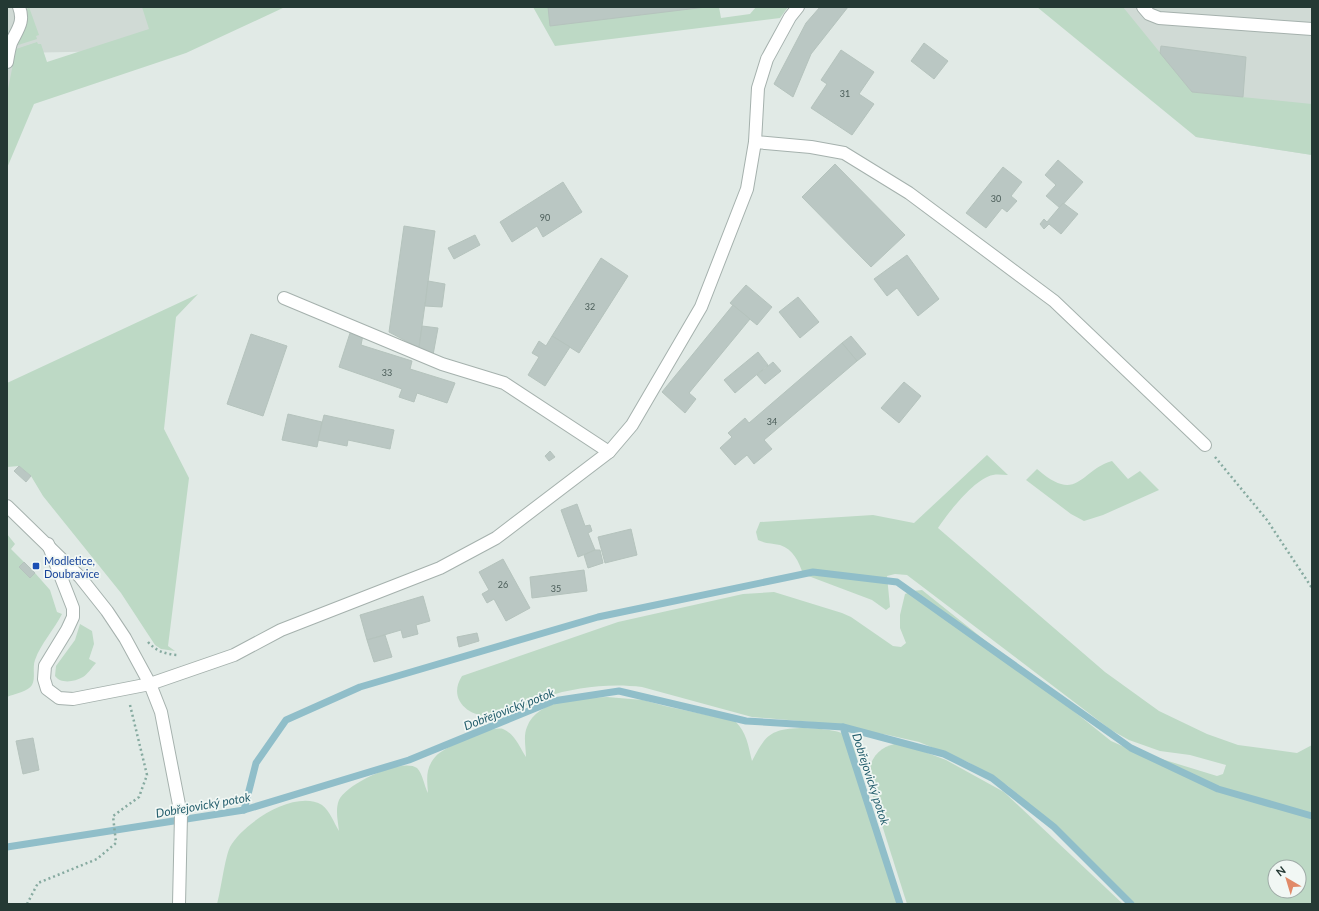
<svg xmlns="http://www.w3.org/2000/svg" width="1319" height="911" font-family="Lato,sans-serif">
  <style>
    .built { fill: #d0dad5 }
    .green { fill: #bdd9c5; fill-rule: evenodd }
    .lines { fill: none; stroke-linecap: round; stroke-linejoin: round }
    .stream { stroke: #90bec9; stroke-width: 7 }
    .building { fill: #bac7c3; stroke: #b5c3bd }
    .minor-casing { stroke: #a5b1ad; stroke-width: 14 }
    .path { stroke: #86aaa0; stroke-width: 2.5; stroke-dasharray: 2 3; stroke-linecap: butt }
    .minor { stroke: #fff; stroke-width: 12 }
    .transit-dot { fill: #1a4fb4; stroke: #f1f7f4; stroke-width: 1.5 }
    .labels { text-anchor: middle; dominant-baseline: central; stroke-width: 3.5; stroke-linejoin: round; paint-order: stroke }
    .number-label { font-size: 9px; fill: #4a5c58 }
    .transit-label { font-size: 11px; fill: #164399; stroke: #f1f7f4; text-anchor: start }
    .water-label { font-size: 12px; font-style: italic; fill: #255f6d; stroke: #f1f7f4 }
  </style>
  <rect width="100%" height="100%" fill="#e1eae6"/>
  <g class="built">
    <polygon points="7,7 161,7 168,50 18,53 7,110"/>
    <polygon points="1106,7 1312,7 1312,155 1196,137"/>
  </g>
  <g class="green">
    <path d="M 29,7 L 39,35 L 36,36 L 37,39 L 18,45 C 22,31 30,23 27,9 Z"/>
    <polygon points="142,7 285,7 186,53 34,104 7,168 7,94 16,49 37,42 38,44 41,44 47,62 149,29"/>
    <polygon points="533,7 719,7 721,18 750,14 756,7 788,7 780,18 555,46"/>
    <polygon points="1037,7 1123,7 1192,92 1312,104 1312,155 1196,137"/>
    <polygon points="198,294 176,317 164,429 189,478 168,646 175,651 161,649 155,645 121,593 43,496 31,476 19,466 7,467 7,383"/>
    <path d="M 987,455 L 1008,475 C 1003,475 998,474 993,475 C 975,478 948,513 938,528 L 1105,672 L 1159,711 L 1207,734 L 1238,745 L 1297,753 L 1312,745 L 1312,904 L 1133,904 L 1041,814 L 1008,786 L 968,762 L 919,742 L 888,735 L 812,722 L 752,717 L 642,687 C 611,683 575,687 545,697 C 530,703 513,713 497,716 C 472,720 446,701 462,676 L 618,622 L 743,594 L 774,592 L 842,613 L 851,617 L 893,646 L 901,647 L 906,643 L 900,628 L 900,615 L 905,594 L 913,591 L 922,590 L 1111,741 L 1129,749 L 1217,776 L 1223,774 L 1226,765 L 1190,755 L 1160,751 L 1129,740 L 1111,730 L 907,575 L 895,574 L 887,576 L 890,607 L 886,610 L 872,600 L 803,574 C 799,562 793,549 780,545 C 772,543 766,544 758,540 L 756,532 L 760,522 L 873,515 L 914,523 ZM 1275,867 L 1299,867 L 1299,891 L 1275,891 Z"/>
    <path d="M 1112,461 L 1128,479 L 1140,471 L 1159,490 L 1103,515 L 1084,521 L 1071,514 L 1026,480 L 1037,469 C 1078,505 1080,470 1112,461 Z"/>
    <path d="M 7,534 L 15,544 L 11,549 L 24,562 L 19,567 L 30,578 L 35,573 L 50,590 L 57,612 L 62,614 C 54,630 41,643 35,660 C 32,668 36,678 32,685 C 29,691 14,694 7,697 Z"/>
    <path d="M 80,624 L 92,631 L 94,644 L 89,659 L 96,663 C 92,667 88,674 83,677 C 74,682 61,684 55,676 L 56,666 L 75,640 Z"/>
    <path d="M 607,697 L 643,700 L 665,706 L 735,721 C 747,733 748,745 752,761 C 765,736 770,729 800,728 C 810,728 840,729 847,736 C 855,745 858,763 861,773 C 875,817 888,860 901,904 L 217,904 C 221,890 225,857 230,847 C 243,823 295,789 322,805 C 330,811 334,823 339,831 C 338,821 335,810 339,800 C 346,784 402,757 417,768 C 423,774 424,786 428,793 C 427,779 425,768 436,756 C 444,747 492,725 503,729 C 515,734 520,748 526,757 C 526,748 523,736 527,727 C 537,699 582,698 607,697 Z"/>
    <path d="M 901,743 L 946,760 L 1004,792 L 1123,904 L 907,904 L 868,781 C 868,759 879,745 901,743 Z"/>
  </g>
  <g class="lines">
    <g class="stream">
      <polyline points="843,727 944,754 992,778 1054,827 1131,904"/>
      <polyline points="244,810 256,763 286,720 360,687 598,617 813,572 897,582 1131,748 1218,789 1312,816"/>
      <polyline points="7,847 244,810 409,760 553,701 619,691 746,721 843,727 900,904"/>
    </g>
  </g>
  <g class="building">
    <polygon points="548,7 706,7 550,26"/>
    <polygon points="820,7 848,7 811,54 793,97 774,84 806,23"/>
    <polygon points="924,43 948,61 934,79 911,61"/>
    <polygon points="1161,46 1246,57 1243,97 1192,92 1160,53"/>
    <polygon points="841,50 874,72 859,94 874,104 852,135 811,108 827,84 821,80"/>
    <polygon points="1058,160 1083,182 1060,208 1046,196 1056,185 1045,175"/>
    <polygon points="835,164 905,235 871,267 802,197"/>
    <polygon points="1003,167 1022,182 1011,196 1017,201 1007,212 1002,208 986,228 966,213"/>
    <polygon points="563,182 582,212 543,237 537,226 512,242 500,222"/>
    <polygon points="1063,203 1078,214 1061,234 1049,224 1044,229 1040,224 1044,219 1047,222"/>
    <polygon points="404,226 435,231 419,348 389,332"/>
    <polygon points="475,235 480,245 454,259 448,248"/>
    <polygon points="907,255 939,299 918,316 897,288 887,296 874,279"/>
    <polygon points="601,258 628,276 579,353 552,336"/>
    <polygon points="428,281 445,284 442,307 425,306"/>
    <polygon points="746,285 772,307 757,325 730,303"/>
    <polygon points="798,297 819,322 800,338 779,312"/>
    <polygon points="733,305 750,319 689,393 696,399 685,413 662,392"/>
    <polygon points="422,326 438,328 433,355 419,348"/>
    <polygon points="351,330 363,335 361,345 412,361 410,369 455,383 447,403 417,393 414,402 399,397 402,389 339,367"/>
    <polygon points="251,334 287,346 263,416 227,404"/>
    <polygon points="552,336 570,347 545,386 528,375 539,357 532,353 539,341 546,346"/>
    <polygon points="851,336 866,354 857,361 842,343"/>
    <polygon points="842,343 857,361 764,440 772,449 754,464 747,455 735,465 720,448 732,437 728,433 745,418 749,423"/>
    <polygon points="758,352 768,365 735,393 724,380"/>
    <polygon points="773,362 781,371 765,384 757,375"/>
    <polygon points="904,382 921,396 899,423 881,408"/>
    <polygon points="288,414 322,422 317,447 282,440"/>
    <polygon points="324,415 394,430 390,449 348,440 347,446 318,440"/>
    <polygon points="550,451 555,457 549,461 545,456"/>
    <polygon points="19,466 31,476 26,482 14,471"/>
    <polygon points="577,504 585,526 590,525 592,531 588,533 595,550 578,557 561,510"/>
    <polygon points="631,529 637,555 605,563 598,537"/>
    <polygon points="595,550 600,550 603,563 588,568 584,555"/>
    <polygon points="503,559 530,608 506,621 494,599 487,603 482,594 489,590 479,572"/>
    <polygon points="24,562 35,573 30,578 19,567"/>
    <polygon points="584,570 587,591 532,598 530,577"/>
    <polygon points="423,596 430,621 416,625 418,634 403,638 401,630 367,640 360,615"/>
    <polygon points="477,633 479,641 459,647 457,637"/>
    <polygon points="385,635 392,657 374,662 367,640"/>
    <polygon points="33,738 39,770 23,774 16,741"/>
  </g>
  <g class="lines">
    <g class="minor-casing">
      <g id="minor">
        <polyline points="1143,7 1149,14 1159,18 1312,29"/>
        <path d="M 7,62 C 8,56 9,49 11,43 C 17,30 25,22 19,7"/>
        <polyline points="755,142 811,147 844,153 909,193 1054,301 1205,445"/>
        <polyline points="284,298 442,364 504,383 609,452"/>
        <polyline points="7,506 80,577 107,611 125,638 150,684 161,712 181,815 179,904"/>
        <polyline points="48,544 73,608 73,617 67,630 45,666 44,679 47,689 59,698 73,699 150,684 234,655 281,630 440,568 496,538 609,452 632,425 701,307 747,189 755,142 758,88 767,59 790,17 798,7"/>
      </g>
    </g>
    <g class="path">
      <polyline points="1215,457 1267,520 1312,588"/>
      <path d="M 148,642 C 156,651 165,654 177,655"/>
      <polyline points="27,904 38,883 97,859 116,843 113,816 139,797 147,775 130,705"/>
    </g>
    <use href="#minor" class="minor"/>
  </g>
  <rect class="transit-dot" x="32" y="562" width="8" height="8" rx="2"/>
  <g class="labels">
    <g class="number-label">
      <text x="845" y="93">31</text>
      <text x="996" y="198">30</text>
      <text x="545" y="217">90</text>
      <text x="590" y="306">32</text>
      <text x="387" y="372">33</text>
      <text x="772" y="421">34</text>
      <text x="503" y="584">26</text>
      <text x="556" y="588">35</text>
    </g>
    <g class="transit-label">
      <text x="44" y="560">Modletice,<tspan x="44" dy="13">Doubravice</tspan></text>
    </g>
    <g class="water-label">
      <text transform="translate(509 709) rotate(-21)">Dobřejovický potok</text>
      <text transform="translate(871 779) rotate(72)">Dobřejovický potok</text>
      <text transform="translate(203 805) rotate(-10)">Dobřejovický potok</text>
    </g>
  </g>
  <rect width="1319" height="911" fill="none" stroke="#243934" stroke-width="16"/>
  <g transform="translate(1287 879) rotate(322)"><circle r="19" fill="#f1f7f4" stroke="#9faba7"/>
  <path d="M0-3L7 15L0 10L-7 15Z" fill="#e18a68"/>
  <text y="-6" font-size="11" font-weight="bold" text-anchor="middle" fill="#243934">N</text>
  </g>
</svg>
